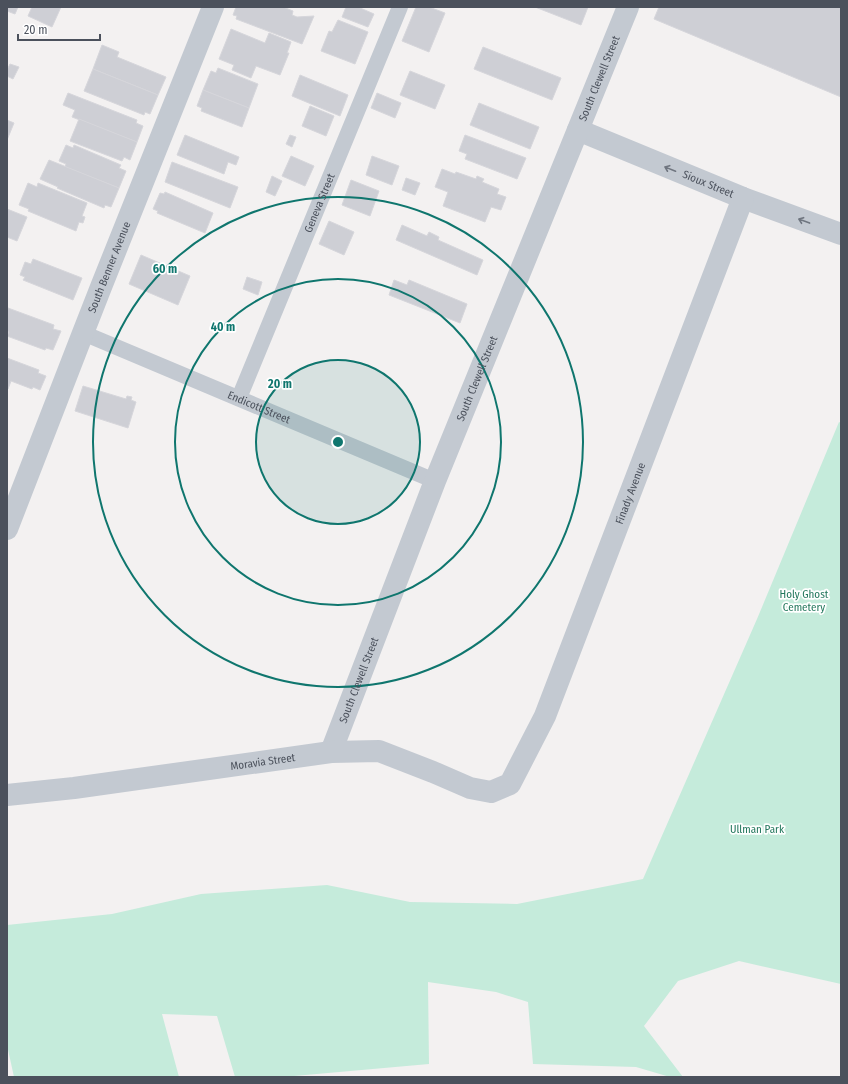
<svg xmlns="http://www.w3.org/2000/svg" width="848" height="1084" font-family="'Fira Sans Condensed',sans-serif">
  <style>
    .green { fill: #c5ebdb }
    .building { fill: #cecfd5; stroke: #d6d6db }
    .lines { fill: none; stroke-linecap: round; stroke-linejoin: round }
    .lane { stroke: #c3c9d1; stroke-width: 16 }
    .street { stroke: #c3c9d1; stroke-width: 22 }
    .oneway { stroke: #6f757f }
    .ring { fill: none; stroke: #0f766e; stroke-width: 2 }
    .labels { text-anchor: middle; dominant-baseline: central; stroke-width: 3.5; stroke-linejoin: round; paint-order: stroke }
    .street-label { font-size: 11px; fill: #4b515c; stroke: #fff }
    .park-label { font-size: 11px; fill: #22775c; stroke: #fff }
    .centre { fill: #0f766e; stroke: #fff; stroke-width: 2 }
    .ring-label { font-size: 12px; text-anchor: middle; font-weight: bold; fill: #0f766e; stroke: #fff; stroke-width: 3.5; stroke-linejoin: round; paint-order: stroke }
  </style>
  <rect width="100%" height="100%" fill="#f3f1f1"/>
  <polygon class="green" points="839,422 841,423 841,984 739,961 678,981 644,1026 683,1077 670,1077 636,1067 533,1064 528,1002 496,992 428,982 429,1064 283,1077 235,1077 217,1016 162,1014 179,1077 14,1077 7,1045 7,925 112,914 201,894 327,885 410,902 517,904 643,879 757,619"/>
  <g class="building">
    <polygon points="7,7 18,7 15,14 7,11"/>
    <polygon points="32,7 61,7 52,27 28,16"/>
    <polygon points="236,7 283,7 293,11 292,15 297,17 314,16 302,44 236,19 237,16 233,15"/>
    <polygon points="346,7 358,7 374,14 368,27 342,17"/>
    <polygon points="416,7 429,7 445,13 429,52 402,41"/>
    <polygon points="535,7 588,7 581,25"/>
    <polygon points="659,7 841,7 841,97 654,19"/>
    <polygon points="338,20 368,32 355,64 321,51 329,31 332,32"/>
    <polygon points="231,29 265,43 269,33 291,42 287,53 289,53 280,75 256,66 251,78 232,70 234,65 219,59"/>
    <polygon points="102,45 119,52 117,57 166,77 158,95 93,69"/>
    <polygon points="483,47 561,78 552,100 474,69"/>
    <polygon points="10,64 19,67 13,79 7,76 7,70"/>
    <polygon points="218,68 258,84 249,108 203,90 211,71 216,73"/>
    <polygon points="93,69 158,95 150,114 145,112 144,115 84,91"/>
    <polygon points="410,71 445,85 435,109 400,95"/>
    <polygon points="300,75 348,95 340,116 292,96"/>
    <polygon points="203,90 249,108 242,127 201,111 202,108 197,106"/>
    <polygon points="68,93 137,120 136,123 143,126 137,142 72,117 75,110 63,105"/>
    <polygon points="377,93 401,103 395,118 371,108"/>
    <polygon points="479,103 539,127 530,149 470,125"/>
    <polygon points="310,106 334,116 326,136 302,126"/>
    <polygon points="79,119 137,142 130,160 124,157 122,161 70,141"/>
    <polygon points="7,120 14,123 7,140"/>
    <polygon points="185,135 239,157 236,165 228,162 224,174 177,155"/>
    <polygon points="290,135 296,137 292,147 286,144"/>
    <polygon points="465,135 526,158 517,179 465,159 467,154 459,151"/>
    <polygon points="66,145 73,148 74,145 121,165 119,168 126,171 119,188 65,167 66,164 59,161"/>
    <polygon points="291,156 314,166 305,186 282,176"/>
    <polygon points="372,156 399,166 392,185 366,175"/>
    <polygon points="49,160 119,188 111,207 105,205 104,208 57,188 58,187 40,179"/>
    <polygon points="172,162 238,187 230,208 165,182"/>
    <polygon points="442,169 455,174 456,172 476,179 477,176 484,179 482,182 499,189 497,194 506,197 501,210 491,207 485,222 443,206 448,192 435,187"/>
    <polygon points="272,176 282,181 275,196 266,192"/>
    <polygon points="406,178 420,183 415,195 402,190"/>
    <polygon points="351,180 379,191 370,216 342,205"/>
    <polygon points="28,183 37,187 38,183 87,203 82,216 85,217 83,223 79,222 76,231 28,211 29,209 19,205"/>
    <polygon points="165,192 213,213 205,233 157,213 158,211 153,209 160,193 164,194"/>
    <polygon points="7,209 27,217 17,241 7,237"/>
    <polygon points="329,221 354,232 344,255 319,244"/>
    <polygon points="402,225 427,236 429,232 439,237 438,240 483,260 477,275 396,240"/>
    <polygon points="141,255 190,276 178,305 129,284"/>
    <polygon points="33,259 82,278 73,300 23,280 25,277 20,275 25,262 31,264"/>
    <polygon points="247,277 262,282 258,295 243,289"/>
    <polygon points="394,280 407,285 409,280 467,304 460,323 389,295"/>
    <polygon points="8,308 54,325 53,329 61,331 53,350 46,348 45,350 7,336 9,332 7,331 7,312"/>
    <polygon points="7,358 39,370 38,373 46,376 40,390 33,387 32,389 11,381 8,389 7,388"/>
    <polygon points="83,386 126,399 127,396 132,397 131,400 136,402 128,428 75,411"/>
  </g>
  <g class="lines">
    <g class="lane">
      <path id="s1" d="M 83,333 L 435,481"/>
      <path id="s2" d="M 239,398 L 400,7"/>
    </g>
    <g class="street">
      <path id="s3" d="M 578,130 L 743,198 L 841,234"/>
      <path id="s4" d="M 7,529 L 83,333 L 101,287 L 213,7"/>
      <path id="s5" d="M 331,752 L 435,481 L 628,7"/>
      <path id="s6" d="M 7,795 L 74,788 L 331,752 L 379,751 L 433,772 L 470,788 L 491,792 L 510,784 L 545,716 L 743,198"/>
    </g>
  </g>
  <defs><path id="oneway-shaft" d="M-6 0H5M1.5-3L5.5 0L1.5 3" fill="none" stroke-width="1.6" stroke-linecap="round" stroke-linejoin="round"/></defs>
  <g class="oneway">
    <use href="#oneway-shaft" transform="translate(670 169) rotate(-158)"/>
    <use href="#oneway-shaft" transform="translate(804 221) rotate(-160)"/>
  </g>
  <circle cx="338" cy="442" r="82" fill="#0f766e" fill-opacity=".12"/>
  <g class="ring">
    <circle cx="338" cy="442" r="82"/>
    <circle cx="338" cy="442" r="163"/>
    <circle cx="338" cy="442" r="245"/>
  </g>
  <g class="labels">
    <g class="street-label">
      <text stroke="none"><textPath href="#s5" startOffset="725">South Clewell Street</textPath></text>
      <text stroke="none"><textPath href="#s3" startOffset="141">Sioux Street</textPath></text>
      <text stroke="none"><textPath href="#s2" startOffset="211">Geneva Street</textPath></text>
      <text stroke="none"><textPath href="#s4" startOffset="281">South Benner Avenue</textPath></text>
      <text stroke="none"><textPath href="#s5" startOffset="401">South Clewell Street</textPath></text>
      <text stroke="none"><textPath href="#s1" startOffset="191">Endicott Street</textPath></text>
      <text stroke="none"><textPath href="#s6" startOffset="830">Finady Avenue</textPath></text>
      <text stroke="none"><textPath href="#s5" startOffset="77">South Clewell Street</textPath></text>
      <text stroke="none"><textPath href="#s6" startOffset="258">Moravia Street</textPath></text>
    </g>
    <g class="park-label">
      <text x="804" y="594">Holy Ghost<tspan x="804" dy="13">Cemetery</tspan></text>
      <text x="757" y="829">Ullman Park</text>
    </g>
  </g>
  <circle cx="338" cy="442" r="6" class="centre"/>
  <g class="ring-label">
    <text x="165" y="273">60 m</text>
    <text x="223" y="331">40 m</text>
    <text x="280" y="388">20 m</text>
  </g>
  <rect width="848" height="1084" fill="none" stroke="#4b515c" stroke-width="16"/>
  <path d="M18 34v6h82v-6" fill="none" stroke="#4b515c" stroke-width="2"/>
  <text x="24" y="34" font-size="12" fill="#4b515c" stroke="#ffffff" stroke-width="3" paint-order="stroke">20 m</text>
</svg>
